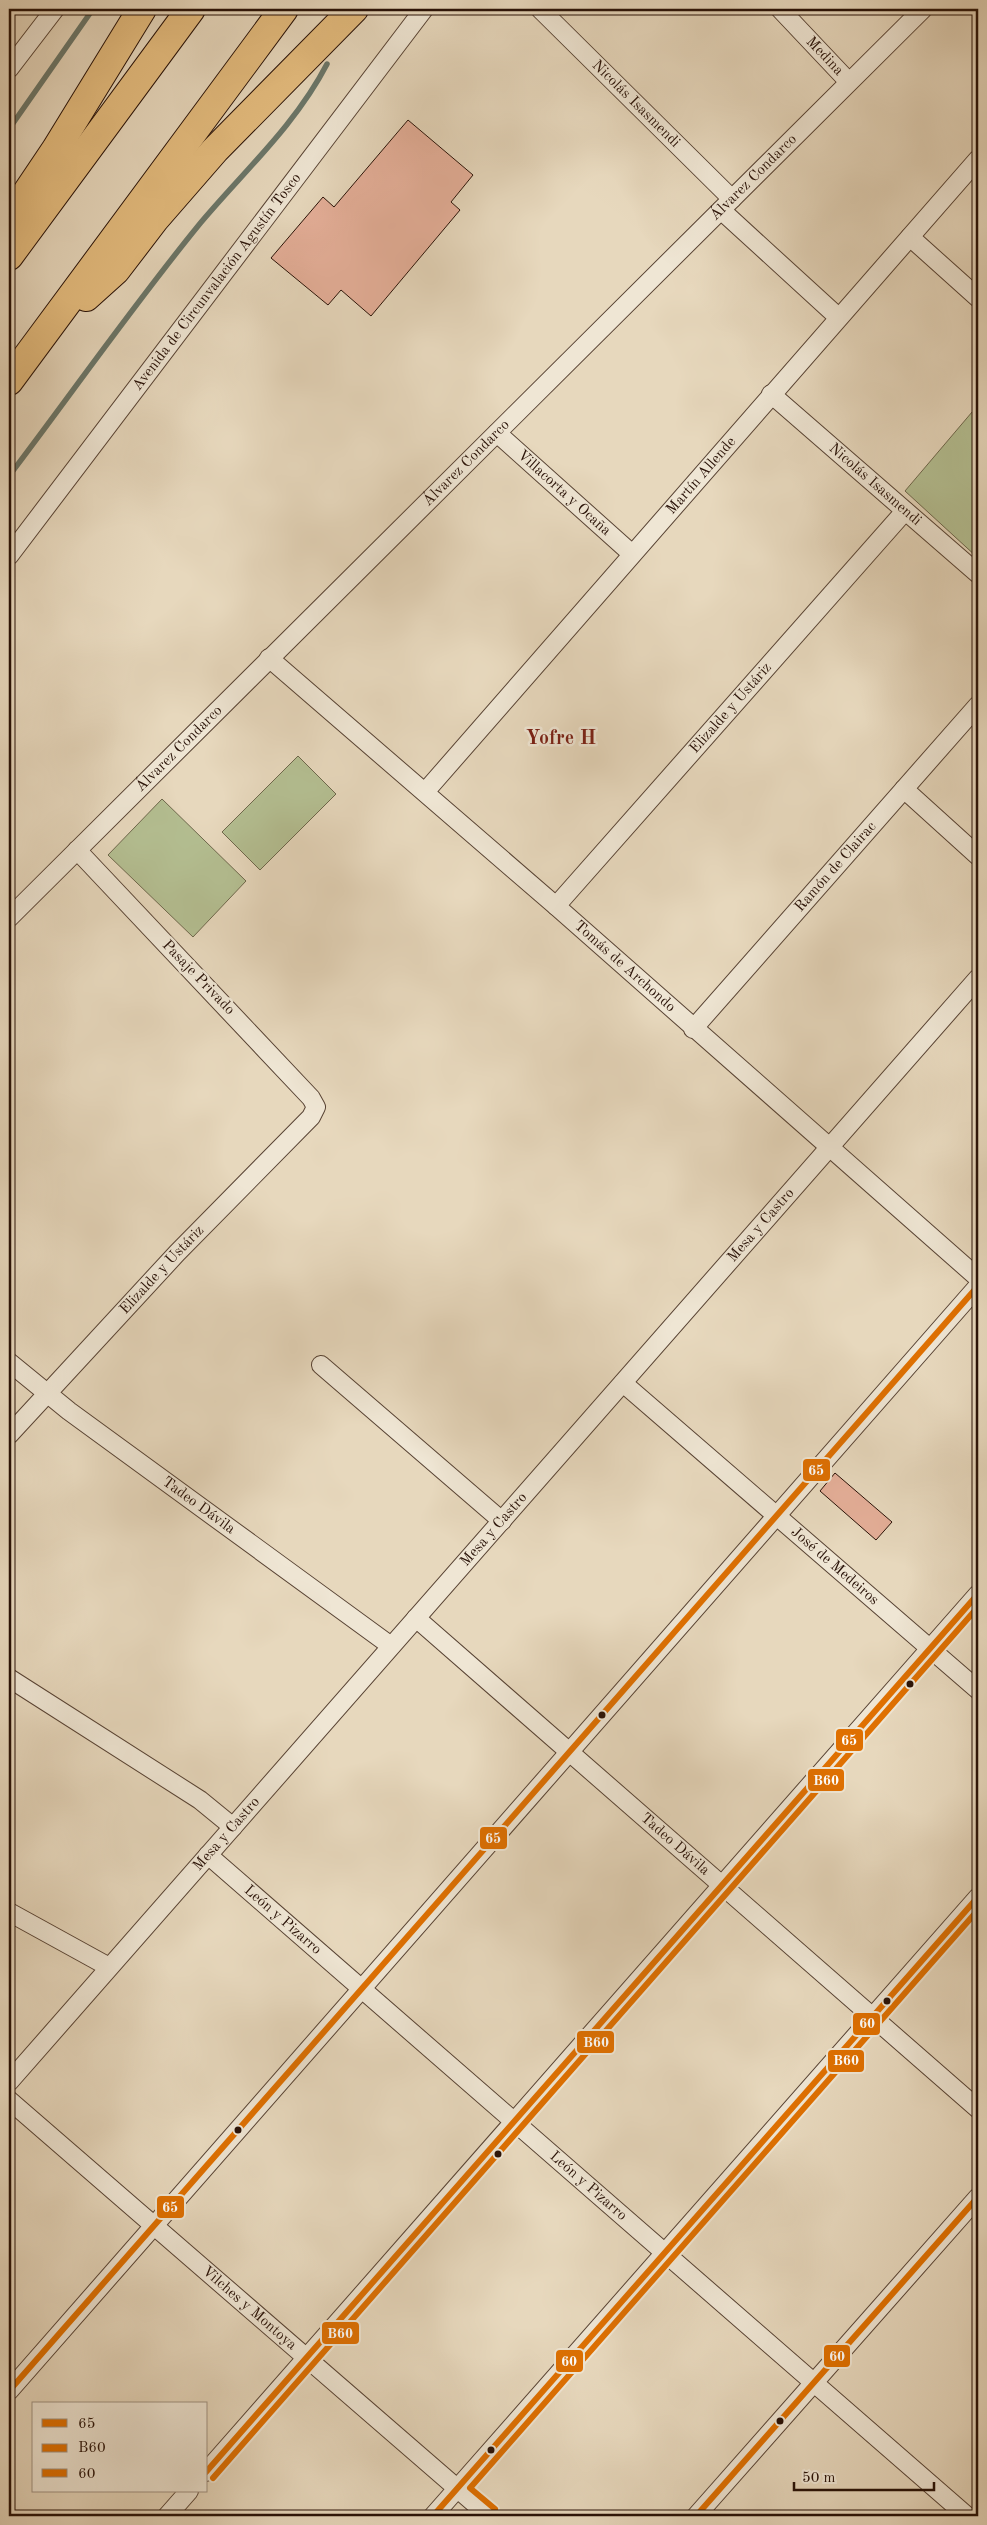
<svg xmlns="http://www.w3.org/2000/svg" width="987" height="2525" font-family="'Old Standard TT',serif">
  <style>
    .green { fill: #b4bf92; stroke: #6e684c }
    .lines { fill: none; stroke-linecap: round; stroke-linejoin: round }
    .stream { stroke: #6b776a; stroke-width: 5.5 }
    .building { fill: #e5af99; stroke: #281107 }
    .minor-casing { stroke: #584334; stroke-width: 20 }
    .motorway-casing { stroke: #281107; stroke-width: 30 }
    .minor { stroke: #efe6d4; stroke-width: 18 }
    .motorway { stroke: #e4bc7e; stroke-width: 28 }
    .bus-1-casing { stroke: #efe6d4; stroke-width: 10 }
    .bus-2-casing { stroke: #efe6d4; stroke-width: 10 }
    .bus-3-casing { stroke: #efe6d4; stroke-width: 10 }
    .bus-1 { stroke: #df7001; stroke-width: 6 }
    .bus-2 { stroke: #df7001; stroke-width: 6 }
    .bus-3 { stroke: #df7001; stroke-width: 6 }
    .bus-dot { fill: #281107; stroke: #efe6d4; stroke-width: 2 }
    .labels { text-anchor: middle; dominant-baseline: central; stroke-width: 5; stroke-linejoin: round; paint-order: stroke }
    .street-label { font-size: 15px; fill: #281107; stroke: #efe6d4 }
    .district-label { font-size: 20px; font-weight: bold; fill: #7a1f14; stroke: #efe6d4 }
    .line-badge { stroke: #efe6d4; stroke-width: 2 }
    .badge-label { font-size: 14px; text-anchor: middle; font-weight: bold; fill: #fff }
  </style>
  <rect width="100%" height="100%" fill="#e7d8bd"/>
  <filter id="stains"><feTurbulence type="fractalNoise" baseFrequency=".004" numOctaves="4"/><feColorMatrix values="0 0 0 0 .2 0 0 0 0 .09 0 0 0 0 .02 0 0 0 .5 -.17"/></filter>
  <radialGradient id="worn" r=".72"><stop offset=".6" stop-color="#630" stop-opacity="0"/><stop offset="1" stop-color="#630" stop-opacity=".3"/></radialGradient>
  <g class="green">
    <polygon points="978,405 978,558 905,491"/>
    <polygon points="298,756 336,794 260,870 222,832"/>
    <polygon points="162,799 246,881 193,937 108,855"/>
  </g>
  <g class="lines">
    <g class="stream">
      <polyline points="9,129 93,9"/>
      <path d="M 9,476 C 72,393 132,307 198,226 C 242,173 295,126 327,64"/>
    </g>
  </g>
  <g class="building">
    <polygon points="408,120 473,175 451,202 460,210 371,316 341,290 328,305 271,258 323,197 334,207"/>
    <polygon points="835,1473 892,1522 876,1540 820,1491"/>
  </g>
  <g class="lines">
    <g class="minor-casing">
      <g id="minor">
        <path id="s1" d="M 540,9 L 732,199"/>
        <path id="s2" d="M 780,9 L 848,81"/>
        <polyline points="9,69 55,9"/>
        <polyline points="721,210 838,317"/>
        <polyline points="910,237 978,298"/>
        <path id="s3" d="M 771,394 L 978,574"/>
        <path id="s4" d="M 497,433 L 632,554"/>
        <path id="s5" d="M 9,556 L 424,9"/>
        <path id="s6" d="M 269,658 L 556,906 L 978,1278"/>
        <polyline points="904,789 978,856"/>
        <path id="s7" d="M 425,792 L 978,159"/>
        <path id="s8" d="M 556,906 L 905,511"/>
        <path id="s9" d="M 9,918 L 923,9"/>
        <path id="s10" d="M 693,1029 L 978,705"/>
        <path id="s11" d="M 9,1362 L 69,1411 L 391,1646"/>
        <polyline points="321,1365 502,1521"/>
        <path id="s12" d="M 623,1383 L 978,1690"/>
        <path id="s13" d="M 9,1435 L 177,1253 L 311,1117 L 316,1107 L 311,1098 L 77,850"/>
        <path id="s14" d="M 416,1618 L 978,2109"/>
        <polyline points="9,1678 200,1800 233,1827"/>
        <path id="s15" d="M 208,1855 L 967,2516"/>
        <polyline points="9,1912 109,1967"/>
        <path id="s16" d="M 9,2082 L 978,978"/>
        <path id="s17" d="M 9,2100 L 489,2516"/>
        <polyline points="9,2391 978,1286"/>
        <polyline points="206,2472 978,1594"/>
        <polyline points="167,2516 189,2491"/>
        <polyline points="433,2516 978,1897"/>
        <polyline points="696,2516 978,2197"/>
      </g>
    </g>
    <g class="motorway-casing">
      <g id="motorway">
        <polyline points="9,219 56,149 142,9"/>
        <polyline points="9,256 191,9"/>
        <polyline points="86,297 116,270 155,219 215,150 354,9"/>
        <polyline points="9,381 284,9"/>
      </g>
    </g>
    <use href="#minor" class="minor"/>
    <use href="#motorway" class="motorway"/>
    <g class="bus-1-casing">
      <g id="bus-1">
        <polyline points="9,2391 978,1286"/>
        <polyline points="206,2472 978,1594"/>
      </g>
    </g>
    <g class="bus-2-casing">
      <g id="bus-2">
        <polyline points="213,2478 978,1607"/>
        <polyline points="495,2509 470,2488 978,1910"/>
      </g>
    </g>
    <g class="bus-3-casing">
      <g id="bus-3">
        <polyline points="433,2516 978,1897"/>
        <polyline points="696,2516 978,2197"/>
      </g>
    </g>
    <use href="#bus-1" class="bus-1"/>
    <use href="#bus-2" class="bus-2"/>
    <use href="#bus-3" class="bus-3"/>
  </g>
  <g class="bus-dot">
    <circle cx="910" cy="1684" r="4.5"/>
    <circle cx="602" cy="1715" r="4.5"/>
    <circle cx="887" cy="2001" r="4.5"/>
    <circle cx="238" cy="2130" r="4.5"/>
    <circle cx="498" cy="2154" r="4.5"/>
    <circle cx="780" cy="2421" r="4.5"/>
    <circle cx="491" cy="2450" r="4.5"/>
  </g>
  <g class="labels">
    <g class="street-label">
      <text stroke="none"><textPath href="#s2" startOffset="65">Medina</textPath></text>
      <text stroke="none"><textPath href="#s1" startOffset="135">Nicolás Isasmendi</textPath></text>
      <text stroke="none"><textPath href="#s9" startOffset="1050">Álvarez Condarco</textPath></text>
      <text stroke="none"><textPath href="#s5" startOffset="344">Avenida de Circunvalación Agustín Tosco</textPath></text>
      <text stroke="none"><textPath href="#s9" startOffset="645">Álvarez Condarco</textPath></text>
      <text stroke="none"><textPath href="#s7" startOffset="420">Martín Allende</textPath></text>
      <text stroke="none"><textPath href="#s3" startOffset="138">Nicolás Isasmendi</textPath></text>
      <text stroke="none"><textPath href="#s4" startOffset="90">Villacorta y Ocaña</textPath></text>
      <text stroke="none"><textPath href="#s8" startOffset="264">Elizalde y Ustáriz</textPath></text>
      <text stroke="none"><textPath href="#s9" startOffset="240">Álvarez Condarco</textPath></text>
      <text stroke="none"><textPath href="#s10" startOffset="216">Ramón de Clairac</textPath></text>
      <text stroke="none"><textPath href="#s6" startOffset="471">Tomás de Archondo</textPath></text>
      <text transform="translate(198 978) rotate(46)">Pasaje Privado</text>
      <text stroke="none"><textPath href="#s16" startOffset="1140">Mesa y Castro</textPath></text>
      <text stroke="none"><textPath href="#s13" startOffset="225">Elizalde y Ustáriz</textPath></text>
      <text stroke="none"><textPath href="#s11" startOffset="238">Tadeo Dávila</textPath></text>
      <text stroke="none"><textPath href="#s16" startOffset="735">Mesa y Castro</textPath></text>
      <text stroke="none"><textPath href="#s12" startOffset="280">José de Medeiros</textPath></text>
      <text stroke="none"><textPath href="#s16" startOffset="330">Mesa y Castro</textPath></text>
      <text stroke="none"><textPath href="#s14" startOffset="344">Tadeo Dávila</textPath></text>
      <text stroke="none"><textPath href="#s15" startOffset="99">León y Pizarro</textPath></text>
      <text stroke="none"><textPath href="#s15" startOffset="504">León y Pizarro</textPath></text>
      <text stroke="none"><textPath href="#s17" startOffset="318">Vilches y Montoya</textPath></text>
    </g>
    <g class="district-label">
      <text x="561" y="739">Yofre H</text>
    </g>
  </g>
  <g class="line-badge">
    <rect x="802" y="1458" width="29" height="24" rx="5" fill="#df7001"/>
    <rect x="835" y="1728" width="29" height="24" rx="5" fill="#df7001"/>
    <rect x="807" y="1768" width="38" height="24" rx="5" fill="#df7001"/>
    <rect x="479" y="1826" width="29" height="24" rx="5" fill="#df7001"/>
    <rect x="852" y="2012" width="29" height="24" rx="5" fill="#df7001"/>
    <rect x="576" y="2030" width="39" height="24" rx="5" fill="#df7001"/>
    <rect x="827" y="2049" width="38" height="24" rx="5" fill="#df7001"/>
    <rect x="156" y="2195" width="29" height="24" rx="5" fill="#df7001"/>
    <rect x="321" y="2321" width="39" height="24" rx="5" fill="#df7001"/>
    <rect x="823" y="2344" width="28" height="24" rx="5" fill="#df7001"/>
    <rect x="555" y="2349" width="29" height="24" rx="5" fill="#df7001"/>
  </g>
  <g class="badge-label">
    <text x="816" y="1475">65</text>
    <text x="849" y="1745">65</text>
    <text x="826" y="1785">B60</text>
    <text x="493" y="1843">65</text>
    <text x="867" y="2028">60</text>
    <text x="596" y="2047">B60</text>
    <text x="846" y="2065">B60</text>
    <text x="170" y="2212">65</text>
    <text x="340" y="2338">B60</text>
    <text x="837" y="2361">60</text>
    <text x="569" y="2366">60</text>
  </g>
  <rect width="987" height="2525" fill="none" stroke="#e7d8bd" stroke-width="30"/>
  <rect x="10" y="10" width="967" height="2505" fill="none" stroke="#281107" stroke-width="2.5"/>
  <rect x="15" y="15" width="957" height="2495" fill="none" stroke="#281107"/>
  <rect x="32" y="2402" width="175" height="90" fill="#efe6d4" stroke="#9f9182"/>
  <rect x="42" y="2419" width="25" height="8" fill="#df7001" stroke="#9f9182"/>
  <text x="78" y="2428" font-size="15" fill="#281107">65</text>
  <rect x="42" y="2444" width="25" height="8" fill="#df7001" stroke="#9f9182"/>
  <text x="78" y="2452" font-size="15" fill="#281107">B60</text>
  <rect x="42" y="2469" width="25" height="8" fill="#df7001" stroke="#9f9182"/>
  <text x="78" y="2478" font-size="15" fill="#281107">60</text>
  <path d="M794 2482v8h140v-8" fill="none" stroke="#281107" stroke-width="2.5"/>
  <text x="802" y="2482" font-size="15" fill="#281107" stroke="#efe6d4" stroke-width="4" paint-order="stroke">50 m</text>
  <rect width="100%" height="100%" filter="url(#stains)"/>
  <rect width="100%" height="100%" fill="url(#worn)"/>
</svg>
